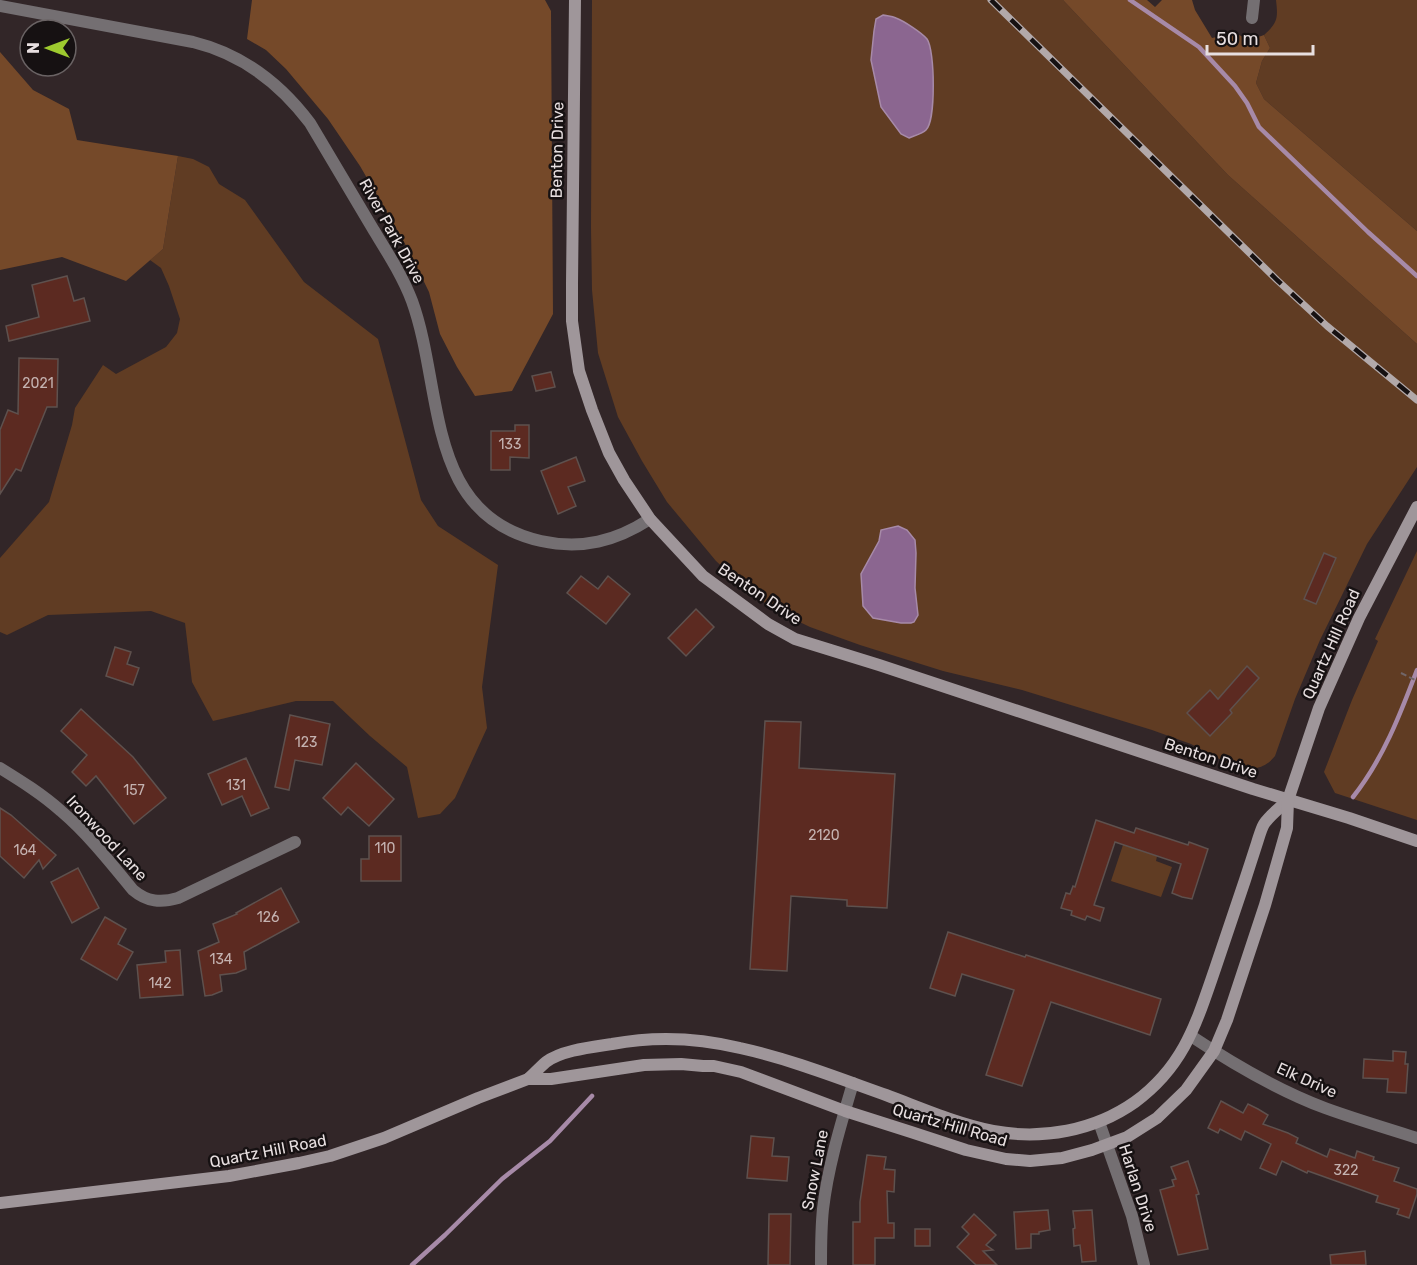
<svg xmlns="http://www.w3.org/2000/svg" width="1417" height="1265" font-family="Rubik,sans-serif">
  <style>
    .green { fill: #603c23 }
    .forest { fill: #754929 }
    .water { fill: #8b6690; stroke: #a78aa8; stroke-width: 1.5 }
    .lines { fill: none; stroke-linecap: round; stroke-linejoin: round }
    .stream { stroke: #a78aa8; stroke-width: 4.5 }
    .building { fill: #5c2a21; stroke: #5e514e; stroke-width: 1.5 }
    .path { stroke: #716668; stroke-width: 2; stroke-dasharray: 6 3; stroke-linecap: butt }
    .street { stroke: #746f72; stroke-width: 12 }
    .secondary { stroke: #9f969a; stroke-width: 12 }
    .rail-casing { stroke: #b2a9aa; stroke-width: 7 }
    .rail { stroke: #161112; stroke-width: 4.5; stroke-dasharray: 14; stroke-linecap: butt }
    .labels { text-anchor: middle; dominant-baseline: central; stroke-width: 5; stroke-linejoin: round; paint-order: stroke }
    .number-label { font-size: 14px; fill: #c4b2b0 }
    .street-label { font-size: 16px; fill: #e7dfe0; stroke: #161112 }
  </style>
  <rect width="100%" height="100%" fill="#322628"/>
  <g class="green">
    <path d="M 592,0 L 1063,0 L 1228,175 L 1417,344 L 1417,467 L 1367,544 L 1320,640 L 1295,699 L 1275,756 C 1267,766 1258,770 1246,768 L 1244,772 L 1191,744 L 1152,730 L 1022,690 L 943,671 L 860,645 L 810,627 L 781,613 L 754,596 L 716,561 L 667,502 L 642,461 L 618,417 L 598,353 L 592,290 L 591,227 Z"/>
    <path d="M 1276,0 L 1417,0 L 1417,231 L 1264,99 L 1256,83 L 1262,61 L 1270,48 L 1264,35 C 1278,22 1278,18 1276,0 Z"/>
    <polygon points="178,156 193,159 209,167 219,184 245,200 304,282 378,339 421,500 438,526 498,565 482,687 487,728 455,798 440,814 418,818 407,767 370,736 333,701 296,701 213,721 192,682 185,623 151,611 48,615 7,635 0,632 0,558 49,502 72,425 75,408 103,365 116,374 166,347 177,333 180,319 169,286 161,268 150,260 163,249"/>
    <polygon points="1417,551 1417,820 1335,793 1324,772 1352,700 1378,641 1375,639"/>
    <polygon points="1124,842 1131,845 1130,847 1157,856 1156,861 1172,867 1161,897 1111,881"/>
  </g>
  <g class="forest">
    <polygon points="252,0 545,0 551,11 553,314 512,391 475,396 457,367 440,334 429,292 408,249 360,166 328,119 286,69 266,50 247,39"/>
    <path d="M 1063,0 L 1147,0 L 1155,7 L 1162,0 L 1192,0 L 1195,10 L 1212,38 L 1236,33 C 1245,40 1254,39 1264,35 L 1270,48 L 1262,61 L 1256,83 L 1264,99 L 1417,231 L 1417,344 L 1228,175 Z"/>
    <polygon points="0,52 33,90 69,109 77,140 178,156 163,249 126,281 62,257 0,270"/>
  </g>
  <g class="water">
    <path d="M 883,15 C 887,16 892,16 896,18 C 904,21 922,33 927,39 C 935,50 936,120 926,130 C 922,134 913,136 909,138 L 901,134 L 881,107 L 871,60 L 874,31 L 876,19 Z"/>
    <polygon points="898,526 907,530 915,540 916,553 915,588 918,615 914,622 911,623 901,623 873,618 863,606 861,574 879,541 881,530"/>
  </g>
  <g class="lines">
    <g class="stream">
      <polyline points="1130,0 1199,47 1235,86 1247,103 1259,127 1368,232 1417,276"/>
      <path d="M 1353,797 C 1383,759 1400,715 1417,670"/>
      <polyline points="412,1265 445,1235 502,1179 550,1141 592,1096"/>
    </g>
  </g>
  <g class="building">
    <polygon points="67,276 74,301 84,298 90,321 9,341 6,326 39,317 32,285"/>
    <polygon points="19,358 58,359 57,407 47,407 21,471 16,469 0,494 0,430 8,410 18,414"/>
    <polygon points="551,372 555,387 536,391 532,376"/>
    <polygon points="515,425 529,425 529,458 510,457 510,470 491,470 491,431 515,431"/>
    <polygon points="576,457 585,481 568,487 576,506 558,514 541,471"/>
    <polygon points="1324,553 1336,558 1316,604 1304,599"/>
    <polygon points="581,576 598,589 608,576 630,594 606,624 567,593"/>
    <polygon points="696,609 714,627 686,656 668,638"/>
    <polygon points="115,647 131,652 127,664 139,668 133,685 106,676"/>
    <polygon points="1247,666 1259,678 1230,710 1232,713 1210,736 1187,713 1210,690 1218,699"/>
    <polygon points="81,709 133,757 166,798 134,824 96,776 86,786 72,772 87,755 61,731"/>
    <polygon points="290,715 330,724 322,765 295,760 289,790 275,787"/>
    <polygon points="765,721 801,722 799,768 895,774 887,908 847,906 847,900 791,896 787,971 750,969"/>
    <polygon points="246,758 269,808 251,816 242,796 222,805 208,774"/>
    <polygon points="356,763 394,799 369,826 348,807 341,815 323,798"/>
    <polygon points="0,808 11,815 56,855 43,869 39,860 24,878 0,856"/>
    <polygon points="1096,820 1134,833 1136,828 1188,845 1189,842 1208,849 1192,899 1182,897 1172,893 1181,864 1115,842 1094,905 1104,908 1100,921 1087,916 1085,920 1071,915 1072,911 1061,908 1066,893 1070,894 1073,886 1075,887"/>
    <polygon points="369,836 401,836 401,881 361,881 361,859 369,859"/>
    <polygon points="78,868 99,908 72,923 51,882"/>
    <polygon points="281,888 299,922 244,952 246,969 236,973 220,975 222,991 212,995 205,996 198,951 219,942 213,924 237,914 236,913"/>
    <polygon points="105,917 126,929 118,944 133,952 117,980 81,959"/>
    <polygon points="948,932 1025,957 1026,955 1161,999 1150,1035 1051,1002 1022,1086 986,1075 1014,990 962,974 955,996 930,988"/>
    <polygon points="180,950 183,995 140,998 137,965 166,962 165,951"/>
    <polygon points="1393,1051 1406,1052 1405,1064 1408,1064 1406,1093 1387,1092 1388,1079 1363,1078 1364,1059 1393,1061"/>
    <polygon points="1221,1101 1243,1113 1248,1104 1258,1109 1268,1115 1263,1124 1288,1133 1298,1138 1296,1143 1327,1157 1330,1149 1355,1158 1357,1151 1374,1157 1373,1160 1399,1168 1394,1181 1417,1189 1417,1194 1409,1218 1397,1214 1399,1209 1376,1202 1378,1196 1308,1171 1307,1173 1282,1161 1276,1175 1260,1168 1271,1144 1245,1131 1241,1140 1220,1129 1218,1133 1208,1128"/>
    <polygon points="751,1136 774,1138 772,1156 789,1157 787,1181 747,1178"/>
    <polygon points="867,1155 886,1157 884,1169 895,1170 894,1192 887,1191 888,1223 894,1223 894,1238 875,1238 875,1265 853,1265 853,1222 860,1222 860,1202"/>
    <polygon points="1188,1161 1199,1194 1196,1195 1208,1249 1178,1255 1160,1190 1174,1186 1172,1180 1176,1179 1171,1167"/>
    <polygon points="1048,1210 1050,1230 1039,1232 1039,1234 1031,1234 1031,1248 1016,1249 1014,1212"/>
    <polygon points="1092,1210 1096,1261 1082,1262 1080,1245 1074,1246 1073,1229 1075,1228 1073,1211"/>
    <polygon points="769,1214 791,1214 790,1265 768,1265"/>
    <polygon points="974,1214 996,1235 986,1245 993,1250 983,1251 997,1265 976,1265 957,1247 969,1234 962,1227"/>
    <rect x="915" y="1229" width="15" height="17"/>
    <polygon points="1365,1251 1366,1265 1331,1265 1330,1255"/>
  </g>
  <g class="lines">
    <polyline class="path" points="1401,673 1417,681"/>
    <g class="street">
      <path d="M 0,6 L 193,42 C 242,54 280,83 310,123 C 331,158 352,194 373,229 C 387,252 402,275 412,301 C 444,389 424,515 541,541 C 582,550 616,541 650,519"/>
      <polyline points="1252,18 1254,0"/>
      <path d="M 0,768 C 21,781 42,794 61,811 C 88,834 110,862 133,890 C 147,902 161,903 178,898 L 295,842"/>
      <path d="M 1191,1036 C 1233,1064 1277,1090 1325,1108 C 1355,1119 1386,1128 1417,1138"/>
      <polyline points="1099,1122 1132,1216 1144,1265"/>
      <path d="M 821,1265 C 821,1246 821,1228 823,1209 C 828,1166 841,1124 853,1083"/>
    </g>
    <g class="secondary">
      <polyline points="575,0 572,284 572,321 579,371 592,410 609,453 624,480 650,519 703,576 768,624 795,639 879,665 1253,789 1349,818 1417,841"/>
      <path d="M 528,1079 C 534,1074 540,1067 546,1062 C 562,1050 593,1047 612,1044 C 654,1036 699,1038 740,1048 C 790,1059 838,1078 886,1095 C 921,1108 957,1124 993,1131 C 1042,1140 1094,1131 1135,1102 C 1184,1066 1196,1024 1215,969 C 1225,940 1235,910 1245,880 C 1249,868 1253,855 1257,843 C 1259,837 1261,829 1264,824 C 1270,815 1281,807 1288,800"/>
      <polyline points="0,1203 229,1176 299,1163 330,1156 384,1138 478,1098 528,1079 551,1079 644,1065 681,1064 703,1066 714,1066 741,1072 845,1111 911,1132 966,1150 1006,1159 1030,1161 1062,1158 1092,1150 1127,1137 1157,1118 1186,1090 1214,1051 1227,1020 1265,905 1287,828 1288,800 1319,708 1359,618 1417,507"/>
    </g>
    <g class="rail-casing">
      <polyline id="rail" points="991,0 1277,280 1327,326 1417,400"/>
    </g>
    <use href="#rail" class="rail"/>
  </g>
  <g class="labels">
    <g class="number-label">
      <text x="38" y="383">2021</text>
      <text x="510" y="444">133</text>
      <text x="306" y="742">123</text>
      <text x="236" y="785">131</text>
      <text x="134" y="790">157</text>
      <text x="824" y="835">2120</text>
      <text x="385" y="848">110</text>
      <text x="25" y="850">164</text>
      <text x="268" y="917">126</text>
      <text x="221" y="959">134</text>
      <text x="160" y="983">142</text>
      <text x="1346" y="1170">322</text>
    </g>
    <g class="street-label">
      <text transform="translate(557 150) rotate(-89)">Benton Drive</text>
      <text transform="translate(392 231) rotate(61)">River Park Drive</text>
      <text transform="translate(760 594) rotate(34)">Benton Drive</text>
      <text transform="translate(1331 644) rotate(-66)">Quartz Hill Road</text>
      <text transform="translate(1211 758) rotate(18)">Benton Drive</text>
      <text transform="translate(107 838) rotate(47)">Ironwood Lane</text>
      <text transform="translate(1307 1080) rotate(24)">Elk Drive</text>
      <text transform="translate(950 1125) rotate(16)">Quartz Hill Road</text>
      <text transform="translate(268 1151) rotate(-11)">Quartz Hill Road</text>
      <text transform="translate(815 1170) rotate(-79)">Snow Lane</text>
      <text transform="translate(1138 1188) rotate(72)">Harlan Drive</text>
    </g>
  </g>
  <g transform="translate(48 48) rotate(270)"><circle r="28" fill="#161112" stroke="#6a6364" stroke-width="1.5"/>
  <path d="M0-4.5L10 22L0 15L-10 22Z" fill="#9eca2f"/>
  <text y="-9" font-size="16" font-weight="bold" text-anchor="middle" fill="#e7dfe0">N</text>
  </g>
  <path d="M1207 45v9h106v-9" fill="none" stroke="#e7dfe0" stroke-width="3"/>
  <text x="1216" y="45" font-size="18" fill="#e7dfe0" stroke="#161112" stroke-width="4.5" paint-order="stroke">50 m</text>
</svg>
